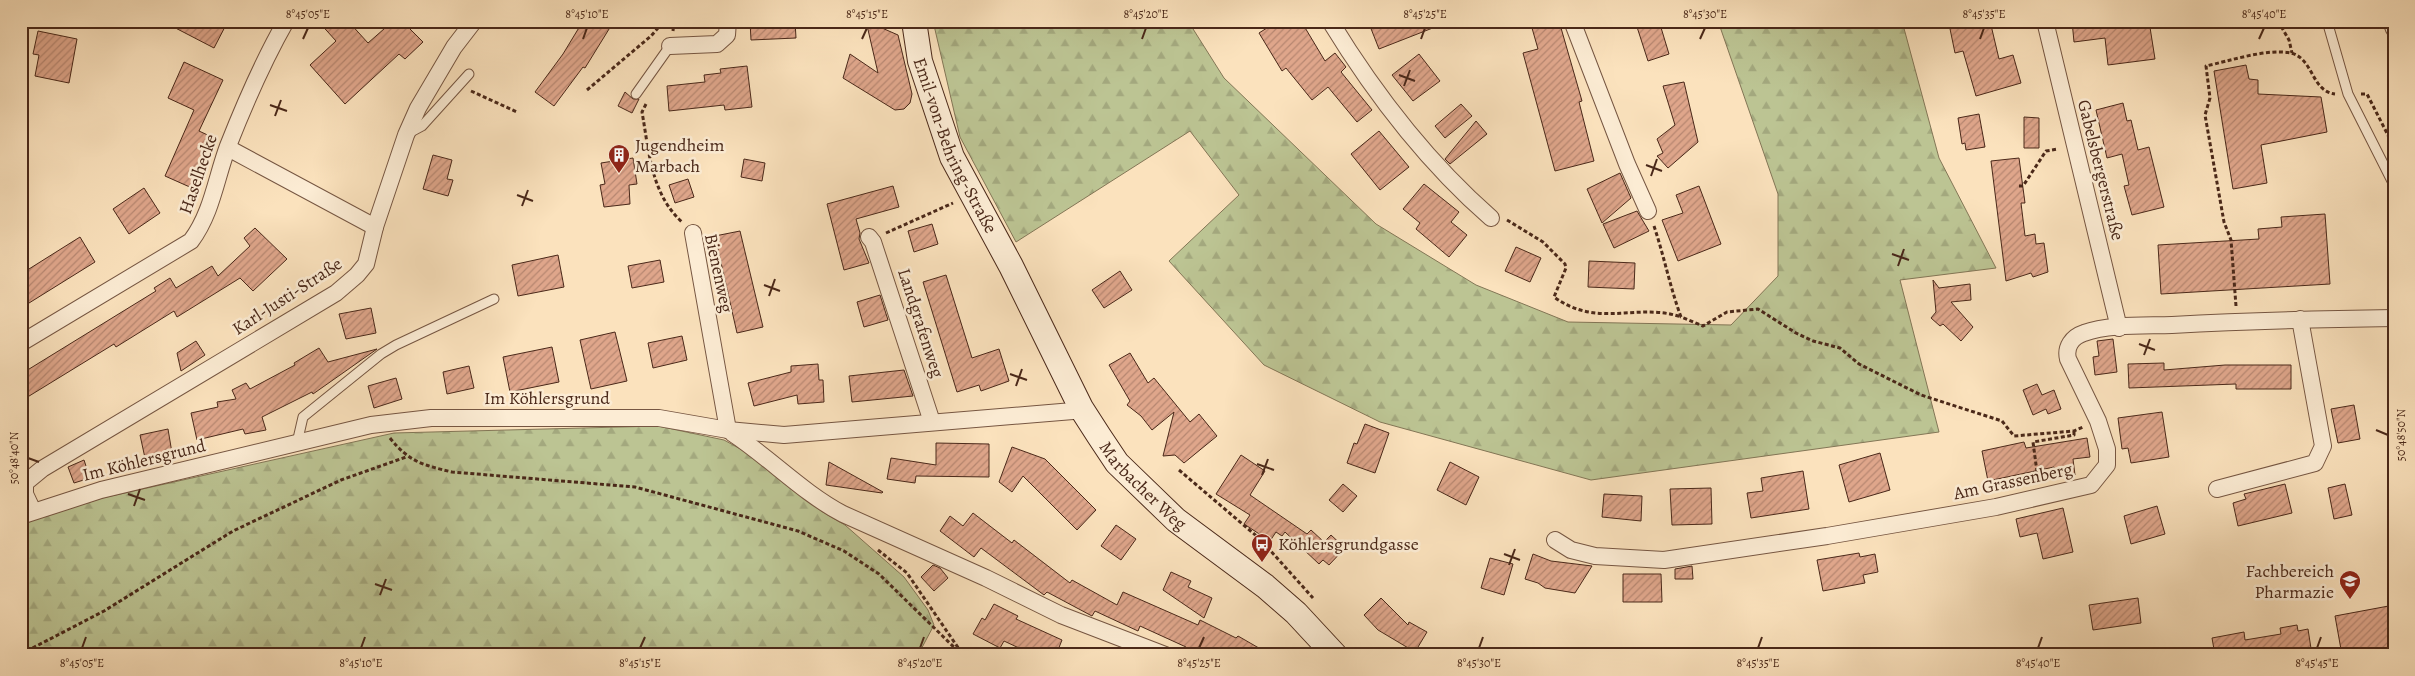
<svg xmlns="http://www.w3.org/2000/svg" width="2415" height="676" font-family="Alegreya,serif">
  <style>
    .forest { fill: url(#forest-firs); stroke: #837656 }
    .building { fill: url(#building-hatch); stroke: #4a2819 }
    .lines { fill: none; stroke-linecap: round; stroke-linejoin: round }
    .lane-casing { stroke: #765642; stroke-width: 11 }
    .street-casing { stroke: #765642; stroke-width: 18 }
    .secondary-casing { stroke: #4a2819; stroke-width: 26 }
    .path { stroke: #4a2819; stroke-width: 3; stroke-dasharray: 4 2.5; stroke-linecap: butt }
    .lane { stroke: #fcecd4; stroke-width: 9 }
    .street { stroke: #fcecd4; stroke-width: 16 }
    .secondary { stroke: #fcecd4; stroke-width: 24 }
    .ticks { fill: none; stroke: #4a2819; stroke-width: 2 }
    .labels { text-anchor: middle; dominant-baseline: central; stroke-width: 5; stroke-linejoin: round; paint-order: stroke }
    .poi-label { font-size: 18px; fill: #4a2819; stroke: #fcecd4; text-anchor: start }
    .street-label { font-size: 18px; fill: #4a2819; stroke: #fcecd4 }
    .neatline { fill: none; stroke: #4a2819; stroke-width: 2 }
    .ticks-label { font-size: 12px; text-anchor: middle; fill: #4a2819 }
  </style>
  <defs>
    <pattern id="forest-firs" width="22" height="20" patternUnits="userSpaceOnUse" patternTransform="scale(1.25)"><rect width="22" height="20" fill="#bcc493"/><path d="M5 1l3.5 6h-7zM16 11l3.5 6h-7z" fill="#a3a87e"/></pattern>
    <pattern id="building-hatch" width="6" height="6" patternUnits="userSpaceOnUse" patternTransform="scale(1.25)"><rect width="6" height="6" fill="#dfa68b"/><path d="M-1 1l2-2M0 6l6-6M5 7l2-2" fill="none" stroke="#b78771"/></pattern>
  </defs>
  <rect width="100%" height="100%" fill="#fbe2bd"/>
  <filter id="stains"><feTurbulence type="fractalNoise" baseFrequency=".004" numOctaves="4"/><feColorMatrix values="0 0 0 0 .2 0 0 0 0 .09 0 0 0 0 .02 0 0 0 .5 -.17"/></filter>
  <radialGradient id="worn" r=".72"><stop offset=".6" stop-color="#630" stop-opacity="0"/><stop offset="1" stop-color="#630" stop-opacity=".3"/></radialGradient>
  <g class="forest">
    <polygon points="933,21 1188,21 1224,78 1376,224 1476,285 1568,322 1731,325 1778,276 1778,194 1718,21 1902,21 1939,158 1996,268 1900,280 1939,432 1591,480 1380,422 1264,365 1169,261 1239,195 1190,131 1016,242 960,137"/>
    <polygon points="658,426 724,440 757,458 821,511 845,525 904,577 928,610 934,625 918,655 21,655 21,524 102,498 394,433"/>
  </g>
  <g class="building">
    <polygon points="162,21 228,21 214,48"/>
    <polygon points="318,21 348,21 368,43 393,21 402,21 423,42 405,59 399,54 345,104 310,65 336,41"/>
    <polygon points="583,21 614,21 585,68 583,67 554,106 535,92 563,54"/>
    <polygon points="750,21 795,21 796,38 751,40"/>
    <polygon points="866,21 898,35 912,94 910,103 904,109 895,110 843,78 850,54 878,73"/>
    <polygon points="1278,21 1301,21 1325,61 1335,53 1346,67 1341,72 1372,110 1357,122 1328,87 1312,100 1286,68 1282,71 1259,33"/>
    <polygon points="1368,21 1447,21 1448,22 1379,49"/>
    <polygon points="1530,21 1559,21 1582,101 1579,102 1594,161 1555,171 1523,53 1538,49"/>
    <polygon points="1655,21 1659,21 1669,54 1648,61 1637,27"/>
    <polygon points="1962,21 1990,21 1999,59 2013,55 2021,83 1976,96 1963,51 1955,53 1949,24"/>
    <polygon points="2072,21 2149,21 2155,59 2108,65 2105,38 2074,42"/>
    <polygon points="38,31 77,39 69,83 35,76 39,55 33,54"/>
    <polygon points="1419,54 1440,81 1413,101 1392,75"/>
    <polygon points="184,62 223,80 199,131 214,138 192,188 165,176 194,110 168,98"/>
    <polygon points="2246,65 2249,79 2258,80 2258,94 2321,97 2327,132 2261,145 2267,183 2233,189 2214,71"/>
    <polygon points="747,66 752,107 725,110 724,105 669,111 667,86 705,82 704,75 721,73 720,69"/>
    <polygon points="1684,82 1698,142 1668,168 1657,156 1663,153 1657,139 1675,125 1663,86"/>
    <polygon points="625,92 633,99 639,99 632,113 618,106"/>
    <polygon points="2123,103 2127,121 2131,120 2138,150 2149,147 2164,207 2132,215 2124,186 2129,185 2122,154 2107,158 2096,110"/>
    <polygon points="1461,104 1472,116 1445,138 1435,126"/>
    <polygon points="1979,114 1985,147 1966,150 1965,143 1962,144 1958,118"/>
    <polygon points="2024,117 2039,118 2039,148 2024,148"/>
    <polygon points="1476,121 1487,134 1450,164 1445,159"/>
    <polygon points="1379,131 1409,167 1380,190 1351,154"/>
    <polygon points="433,155 452,160 447,179 453,180 448,196 423,189"/>
    <polygon points="633,158 637,184 629,185 630,204 604,207 600,185 605,184 601,163"/>
    <polygon points="2019,158 2025,203 2021,203 2025,236 2035,234 2036,244 2044,243 2048,272 2033,277 2031,273 2006,281 1991,161"/>
    <polygon points="744,159 765,163 762,181 741,177"/>
    <polygon points="1620,173 1631,198 1602,223 1587,189"/>
    <polygon points="688,179 694,197 675,203 669,185"/>
    <polygon points="1424,184 1459,212 1451,222 1467,235 1449,257 1416,229 1420,223 1403,209"/>
    <polygon points="893,186 899,207 856,219 860,233 859,239 869,263 844,270 827,204"/>
    <polygon points="1699,186 1721,244 1678,261 1662,220 1683,213 1676,195"/>
    <polygon points="144,188 160,213 129,234 113,209"/>
    <polygon points="1637,211 1649,231 1614,248 1603,224"/>
    <polygon points="2325,214 2330,284 2161,294 2158,245 2259,239 2258,229 2282,227 2281,217"/>
    <polygon points="932,224 938,244 914,252 908,231"/>
    <polygon points="255,228 287,259 253,291 240,278 177,317 174,311 116,347 114,344 21,401 21,374 156,291 154,288 170,278 176,288 212,266 218,276 250,246 244,238"/>
    <polygon points="740,231 763,327 737,333 715,236"/>
    <polygon points="80,237 95,262 21,308 21,274"/>
    <polygon points="1516,247 1541,258 1530,282 1505,271"/>
    <polygon points="558,255 564,287 518,296 512,265"/>
    <polygon points="660,260 664,282 632,288 628,266"/>
    <polygon points="1589,261 1635,263 1634,289 1588,287"/>
    <polygon points="1120,271 1132,290 1104,308 1092,290"/>
    <polygon points="946,275 972,358 999,349 1009,381 981,391 979,385 957,392 923,282"/>
    <polygon points="1933,280 1939,288 1970,284 1971,300 1951,302 1973,327 1961,341 1943,324 1940,326 1931,318 1936,312"/>
    <polygon points="880,295 888,320 864,327 857,302"/>
    <polygon points="371,308 376,333 346,339 339,314"/>
    <polygon points="615,332 627,381 591,389 580,340"/>
    <polygon points="682,336 687,360 653,368 648,343"/>
    <polygon points="2113,339 2117,372 2095,375 2093,357 2099,356 2097,341"/>
    <polygon points="196,341 205,355 181,371 177,353"/>
    <polygon points="552,347 559,382 510,392 503,357"/>
    <polygon points="319,348 328,362 377,349 313,394 312,392 262,417 266,430 245,434 243,429 197,440 191,413 218,407 217,402 236,399 232,390 246,383 250,389 295,365 294,363"/>
    <polygon points="1130,353 1148,383 1154,378 1190,422 1199,414 1217,436 1184,463 1175,455 1163,456 1174,412 1152,430 1141,416 1127,405 1130,401 1109,365"/>
    <polygon points="2164,363 2164,370 2225,365 2291,365 2291,389 2236,389 2236,384 2129,388 2128,364"/>
    <polygon points="818,364 819,380 823,380 824,402 798,404 797,395 754,406 748,383 791,372 791,366"/>
    <polygon points="469,366 474,388 447,394 443,372"/>
    <polygon points="904,370 913,396 852,402 849,376"/>
    <polygon points="396,378 402,399 374,408 368,386"/>
    <polygon points="2037,384 2042,395 2054,390 2061,409 2048,414 2046,409 2033,415 2023,390"/>
    <polygon points="2354,405 2360,439 2338,443 2331,409"/>
    <polygon points="2162,412 2169,457 2131,463 2128,448 2122,449 2118,418"/>
    <polygon points="1365,424 1389,433 1375,473 1347,463 1354,443 1357,444"/>
    <polygon points="168,429 172,453 145,458 140,435"/>
    <polygon points="2087,438 2090,457 2073,459 2075,475 2056,478 2054,467 1988,481 1982,451 2024,442 2026,448"/>
    <polygon points="936,443 989,444 989,477 916,476 915,483 887,479 891,458 936,465"/>
    <polygon points="1012,447 1045,459 1096,510 1077,530 1023,476 1012,492 999,482"/>
    <polygon points="1880,453 1890,490 1849,502 1839,465"/>
    <polygon points="1241,455 1265,471 1250,495 1307,534 1311,530 1324,542 1331,535 1345,548 1329,565 1323,560 1319,564 1285,532 1282,536 1276,532 1270,541 1244,524 1250,515 1216,494"/>
    <polygon points="84,460 90,478 74,483 68,467"/>
    <polygon points="829,462 883,492 882,493 826,485"/>
    <polygon points="1450,462 1479,477 1466,505 1437,490"/>
    <polygon points="1803,471 1809,509 1751,518 1747,493 1763,491 1761,478"/>
    <polygon points="1343,484 1357,496 1343,512 1329,500"/>
    <polygon points="2285,484 2292,513 2238,526 2233,503 2246,499 2244,494"/>
    <polygon points="2345,484 2352,515 2334,519 2328,488"/>
    <polygon points="1711,488 1712,524 1672,525 1670,489"/>
    <polygon points="1604,494 1642,496 1641,521 1602,517"/>
    <polygon points="2157,506 2165,534 2131,544 2124,516"/>
    <polygon points="2063,508 2073,552 2043,559 2037,533 2020,537 2016,519"/>
    <polygon points="973,513 1012,543 1014,540 1070,583 1072,580 1117,605 1123,592 1198,625 1200,620 1236,638 1238,636 1271,655 1196,655 1185,649 1186,647 1140,626 1138,631 1095,611 1092,616 1047,592 1044,595 981,548 974,557 940,531 950,516 963,526"/>
    <polygon points="1116,525 1136,539 1121,560 1101,546"/>
    <polygon points="1859,553 1860,557 1875,554 1878,572 1863,575 1865,583 1823,591 1817,560"/>
    <polygon points="1533,554 1551,561 1592,566 1575,593 1545,588 1538,583 1525,579"/>
    <polygon points="1490,558 1513,564 1504,595 1481,588"/>
    <polygon points="933,565 940,568 948,578 934,591 921,577"/>
    <polygon points="1692,566 1693,579 1675,579 1675,569"/>
    <polygon points="1171,572 1191,581 1188,587 1212,598 1204,618 1163,590"/>
    <polygon points="1623,574 1661,574 1662,602 1623,602"/>
    <polygon points="1381,598 1408,625 1409,622 1427,632 1415,652 1378,630 1364,615"/>
    <polygon points="2138,598 2141,623 2093,630 2089,605"/>
    <polygon points="994,604 1018,616 1016,619 1062,640 1056,655 1034,655 1004,641 1000,648 973,634 982,618 985,620"/>
    <polygon points="2394,605 2394,655 2342,655 2335,616"/>
    <polygon points="2297,625 2298,631 2308,629 2312,655 2215,655 2212,638 2244,632 2245,640 2281,634 2280,628"/>
  </g>
  <g class="lines">
    <g class="lane-casing">
      <g id="lane">
        <polyline points="2327,21 2348,94 2394,185"/>
        <polyline points="636,94 670,46"/>
        <polyline points="409,133 422,126 469,74"/>
        <polyline points="297,443 303,417 381,354 396,345 494,299"/>
      </g>
    </g>
    <g class="street-casing">
      <g id="street">
        <path d="M 1330,21 C 1374,93 1428,163 1491,218"/>
        <polyline points="1572,21 1627,164 1648,211"/>
        <polyline points="2045,21 2119,328"/>
        <polyline points="2391,21 2394,29"/>
        <polyline points="670,46 717,44 727,35 728,21"/>
        <polyline points="228,148 375,227"/>
        <polyline points="693,233 728,430"/>
        <polyline points="869,237 873,242 932,422"/>
        <path d="M 21,343 L 191,241 C 212,213 216,178 228,146 C 245,103 263,61 286,21"/>
        <path d="M 732,433 C 770,458 803,493 843,514 L 986,578 L 1061,615 L 1165,655"/>
        <polyline points="2217,489 2315,463 2323,446 2300,319"/>
        <polyline points="33,511 25,494 25,483 42,469 336,293 357,275 366,264 375,227 406,135 418,108 454,47 474,21"/>
        <polyline points="21,516 101,490 371,425 431,418 659,418 728,430 784,435 1073,411 1081,408"/>
        <path d="M 1555,540 L 1571,550 L 1595,556 L 1664,560 L 1827,536 L 1996,507 L 2091,485 L 2107,465 L 2107,449 L 2098,421 L 2068,359 C 2065,347 2072,337 2084,333 C 2109,324 2145,326 2172,325 C 2246,321 2320,319 2394,318"/>
      </g>
    </g>
    <g class="secondary-casing">
      <g id="secondary">
        <path id="s1" d="M 914,21 L 920,61 L 952,157 L 1011,266 L 1081,408 L 1099,436 L 1117,463 L 1176,520 L 1265,586 L 1296,613 L 1335,655"/>
      </g>
    </g>
    <g class="path">
      <polyline points="2278,21 2289,40 2292,53"/>
      <polyline points="673,31 674,21"/>
      <polyline points="587,90 651,36 664,21"/>
      <polyline points="471,91 517,112"/>
      <polyline points="2361,94 2367,94 2394,147"/>
      <path d="M 646,104 L 642,112 C 649,151 651,194 682,222"/>
      <polyline points="2019,186 2023,186 2046,151 2058,149"/>
      <path d="M 1507,220 L 1543,242 L 1565,264 L 1566,268 L 1554,297 C 1598,329 1638,302 1681,317"/>
      <path d="M 1654,226 C 1664,256 1670,287 1681,317 L 1703,326 L 1727,312 L 1758,309 L 1796,333 L 1813,341 L 1840,348 L 1859,364 L 1921,395 L 2002,421 L 2014,436 L 2074,431 L 2083,427"/>
      <polyline points="886,233 953,203"/>
      <path d="M 2236,306 L 2231,240 L 2224,222 L 2205,115 L 2210,98 L 2206,66 C 2229,61 2268,48 2291,53 C 2314,59 2311,91 2335,94"/>
      <path d="M 390,438 C 409,462 423,465 452,472 L 635,487 L 798,531 L 844,551 L 879,574 L 962,655"/>
      <polyline points="1179,470 1260,539 1313,598"/>
      <polyline points="2037,472 2033,442 2074,435 2074,431"/>
      <polyline points="878,550 907,573 959,649"/>
      <polyline points="21,654 104,611 233,531 341,480 406,457"/>
    </g>
    <use href="#lane" class="lane"/>
    <use href="#street" class="street"/>
    <use href="#secondary" class="secondary"/>
  </g>
  <path class="ticks" d="M 303,39 L 308,28M 583,39 L 587,28M 862,39 L 867,28M 1142,39 L 1146,28M 1421,39 L 1425,28M 1700,39 L 1705,28M 1980,39 L 1984,28M 2259,39 L 2264,28M 1399,75 L 1415,81M 1404,86 L 1410,70M 270,105 L 287,111M 275,116 L 281,100M 1646,165 L 1662,171M 1651,176 L 1657,159M 517,195 L 533,201M 522,206 L 528,190M 1892,254 L 1909,260M 1898,266 L 1904,249M 764,285 L 780,291M 769,296 L 775,279M 2139,344 L 2155,350M 2144,355 L 2150,339M 1010,374 L 1027,380M 1016,386 L 1022,369M 2376,430 L 2388,435M 28,458 L 39,462M 1257,464 L 1274,470M 1262,475 L 1268,459M 128,494 L 145,500M 134,506 L 140,489M 1504,554 L 1520,560M 1509,565 L 1515,549M 375,584 L 392,590M 380,595 L 386,579M 82,648 L 86,637M 361,648 L 365,637M 640,648 L 645,637M 920,648 L 924,637M 1199,648 L 1204,637M 1479,648 L 1483,637M 1758,648 L 1762,637M 2038,648 L 2042,637M 2317,648 L 2321,637"/>
  <defs>
    <g id="building-pin" transform="scale(1.125)"><path d="M0 17L-7.5 6A9.5 9.5 0 1 1 7.5 6Z" fill="#8f2418" stroke="#fcecd4"/><path d="M-4-6H4V6H1V3H-1V6H-4ZM-2.5-4.3h1.7v1.8h-1.7ZM.8-4.3h1.7v1.8H.8ZM-2.5-1h1.7V.8h-1.7ZM.8-1h1.7V.8H.8Z" fill="#fff"/></g>
    <g id="bus-pin" transform="scale(1.125)"><path d="M0 17L-7.5 6A9.5 9.5 0 1 1 7.5 6Z" fill="#8f2418" stroke="#fcecd4"/><path d="M-5-6H5V4H4V6H2V4H-2V6H-4V4H-5ZM-3.5-4V0h7V-4ZM-3.5 1.2v1.5H-2V1.2ZM2 1.2v1.5H3.5V1.2Z" fill="#fff"/></g>
    <g id="university-pin" transform="scale(1.125)"><path d="M0 17L-7.5 6A9.5 9.5 0 1 1 7.5 6Z" fill="#8f2418" stroke="#fcecd4"/><path d="M0-5L7-2L0 1L-7-2ZM-4 1L0 2.5L4 1V4Q0 6-4 4Z" fill="#fff"/></g>
  </defs>
  <g fill-rule="evenodd">
    <use href="#building-pin" x="619" y="155"/>
    <use href="#bus-pin" x="1262" y="544"/>
    <use href="#university-pin" x="2350" y="581"/>
  </g>
  <g class="labels">
    <g class="poi-label">
      <text x="635" y="145">Jugendheim<tspan x="635" dy="21">Marbach</tspan></text>
      <text x="1278" y="544">Köhlersgrundgasse</text>
      <text x="2334" y="571" text-anchor="end">Fachbereich<tspan x="2334" dy="21">Pharmazie</tspan></text>
    </g>
    <g class="street-label">
      <text stroke="none"><textPath href="#s1" startOffset="132">Emil-von-Behring-Straße</textPath></text>
      <text transform="translate(2101 170) rotate(76)">Gabelsbergerstraße</text>
      <text transform="translate(198 174) rotate(-71)">Haselhecke</text>
      <text transform="translate(719 273) rotate(78)">Bienenweg</text>
      <text transform="translate(287 296) rotate(-33)">Karl-Justi-Straße</text>
      <text transform="translate(921 323) rotate(72)">Landgrafenweg</text>
      <text x="547" y="398">Im Köhlersgrund</text>
      <text transform="translate(144 460) rotate(-14)">Im Köhlersgrund</text>
      <text transform="translate(2013 481) rotate(-12)">Am Grassenberg</text>
      <text stroke="none"><textPath href="#s1" startOffset="524">Marbacher Weg</textPath></text>
    </g>
  </g>
  <rect width="2415" height="676" fill="none" stroke="#fbe2bd" stroke-width="55"/>
  <rect x="28" y="28" width="2360" height="620" class="neatline"/>
  <g class="ticks-label">
    <text x="308" y="18">8°45'05"E</text>
    <text x="587" y="18">8°45'10"E</text>
    <text x="867" y="18">8°45'15"E</text>
    <text x="1146" y="18">8°45'20"E</text>
    <text x="1425" y="18">8°45'25"E</text>
    <text x="1705" y="18">8°45'30"E</text>
    <text x="1984" y="18">8°45'35"E</text>
    <text x="2264" y="18">8°45'40"E</text>
    <text transform="translate(2401 435) rotate(-90)" y="4">50°48'50"N</text>
    <text transform="translate(14 458) rotate(-90)" y="4">50°48'40"N</text>
    <text x="82" y="667">8°45'05"E</text>
    <text x="361" y="667">8°45'10"E</text>
    <text x="640" y="667">8°45'15"E</text>
    <text x="920" y="667">8°45'20"E</text>
    <text x="1199" y="667">8°45'25"E</text>
    <text x="1479" y="667">8°45'30"E</text>
    <text x="1758" y="667">8°45'35"E</text>
    <text x="2038" y="667">8°45'40"E</text>
    <text x="2317" y="667">8°45'45"E</text>
  </g>
  <rect width="100%" height="100%" filter="url(#stains)"/>
  <rect width="100%" height="100%" fill="url(#worn)"/>
</svg>
